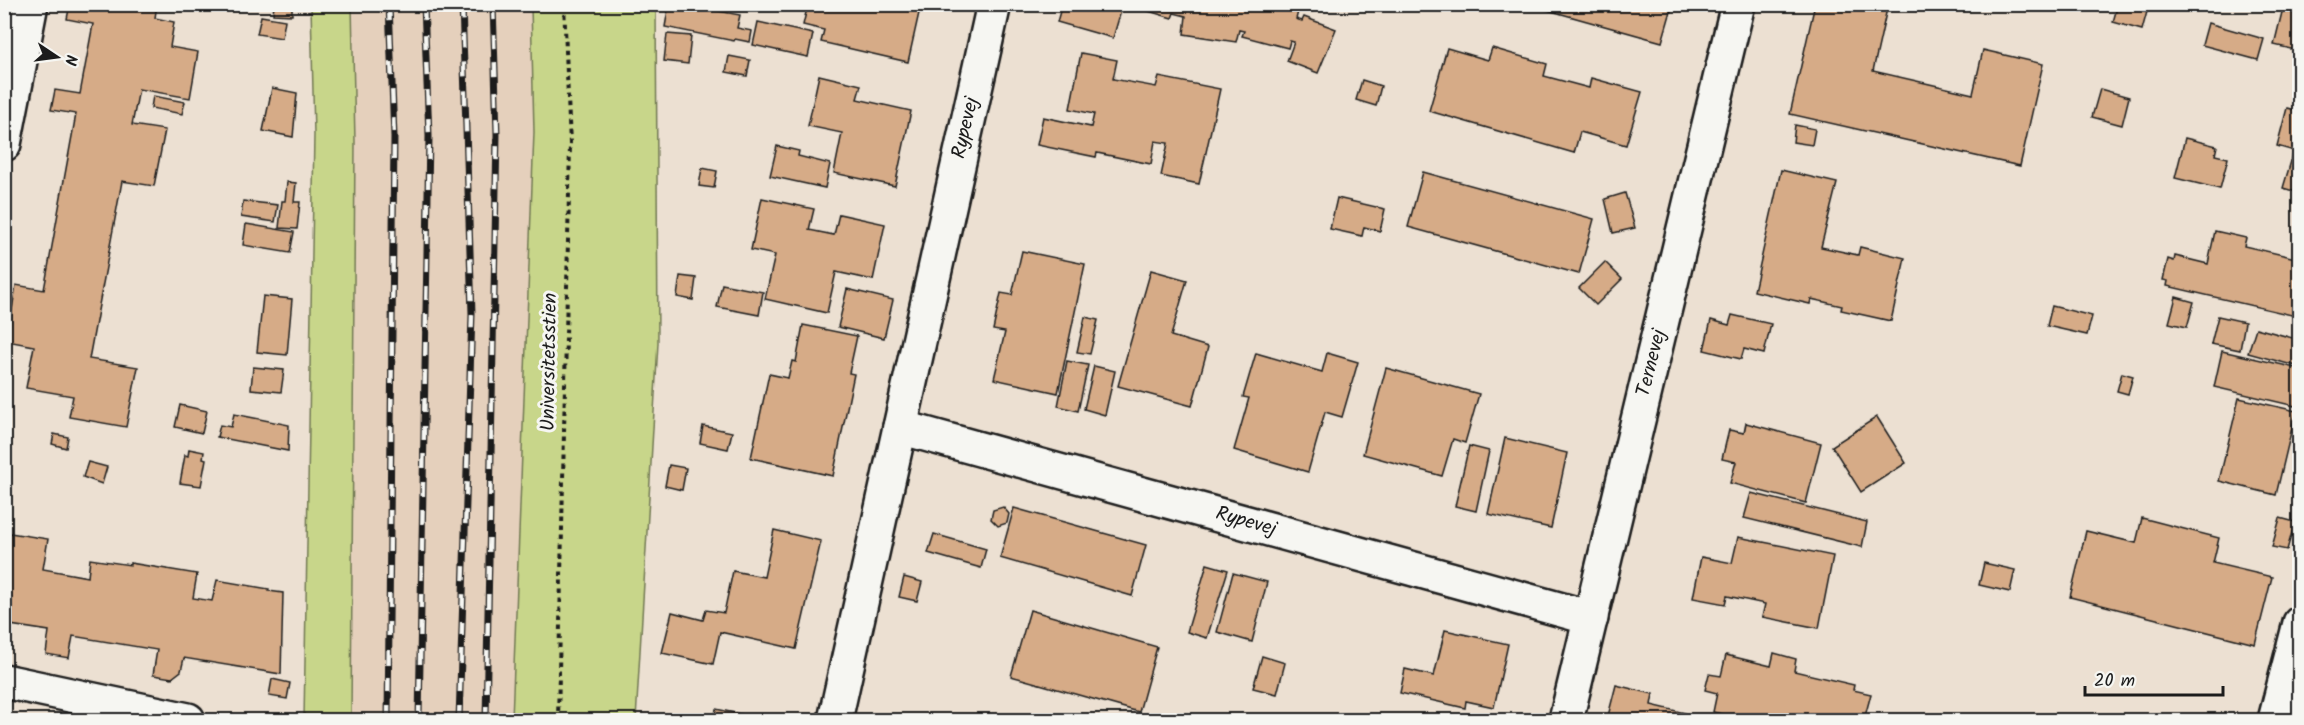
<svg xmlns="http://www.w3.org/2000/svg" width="2304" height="725" font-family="Kalam,sans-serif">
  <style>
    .built { fill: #e5d0bc }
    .green { fill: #c8d68a; stroke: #727953; stroke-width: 1.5 }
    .building { fill: #d6ab87; stroke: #1c1c1c; stroke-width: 1.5 }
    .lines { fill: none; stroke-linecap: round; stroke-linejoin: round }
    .street-casing { stroke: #1c1c1c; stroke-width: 38 }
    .path { stroke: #1c1c1c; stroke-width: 4; stroke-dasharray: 4.5 4.5; stroke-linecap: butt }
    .street { stroke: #f6f6f2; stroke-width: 33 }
    .rail-casing { stroke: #1c1c1c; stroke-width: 7 }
    .rail { stroke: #f6f6f2; stroke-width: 4.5; stroke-dasharray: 14; stroke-linecap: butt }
    .labels { text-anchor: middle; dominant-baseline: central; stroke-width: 6; stroke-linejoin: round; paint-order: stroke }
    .street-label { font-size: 20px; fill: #1c1c1c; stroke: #f6f6f2 }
  </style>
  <rect width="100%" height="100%" fill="#ece0d2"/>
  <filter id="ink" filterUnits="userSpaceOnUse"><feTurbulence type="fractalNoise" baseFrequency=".0167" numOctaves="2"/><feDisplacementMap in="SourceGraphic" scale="12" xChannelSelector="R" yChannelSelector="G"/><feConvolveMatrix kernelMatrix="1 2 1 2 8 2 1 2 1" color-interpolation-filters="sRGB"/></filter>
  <g filter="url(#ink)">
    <polygon class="built" points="352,5 531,5 534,132 512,720 351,720 355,142"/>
    <g class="green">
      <polygon points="311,5 352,5 355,142 351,720 304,720 314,135"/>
      <polygon points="531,5 656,5 658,343 636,720 512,720 534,132"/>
    </g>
    <g class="building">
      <polygon points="70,4 157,4 155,18 174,22 170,47 198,52 190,98 139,89 132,125 165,130 154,186 122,181 89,359 138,367 126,427 69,417 73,396 26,388 34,346 7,341 16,285 44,290 76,114 51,110 55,90 80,94 93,24 67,19"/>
      <polygon points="274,4 292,4 292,15 273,14"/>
      <polygon points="669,4 681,4 740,15 737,28 752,31 750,42 735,39 734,41 665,27"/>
      <polygon points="808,4 921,4 908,62 821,42 824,30 803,25"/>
      <polygon points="1062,4 1098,4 1121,11 1113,38 1057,22"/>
      <polygon points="1125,4 1300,4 1296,19 1302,21 1304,17 1336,29 1318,73 1287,61 1294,42 1290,41 1288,48 1242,36 1244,31 1239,30 1236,42 1184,34 1186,16 1174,13 1172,18"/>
      <polygon points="1526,4 1673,4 1662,42"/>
      <polygon points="1815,4 1888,4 1873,71 1973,94 1983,50 2043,64 2020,166 1790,114"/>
      <polygon points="2118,4 2134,4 2148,8 2142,30 2113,22"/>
      <polygon points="2284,4 2300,4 2300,51 2274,45"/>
      <polygon points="261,16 285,20 282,38 257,34"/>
      <polygon points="758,22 813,34 808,57 753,45"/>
      <polygon points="2208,23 2264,39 2258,60 2202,45"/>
      <polygon points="667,34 691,36 688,64 664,61"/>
      <polygon points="1447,48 1488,60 1492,48 1547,64 1544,76 1589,88 1591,78 1642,92 1626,145 1580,132 1574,153 1429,111"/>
      <polygon points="1081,53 1117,60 1113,79 1156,87 1159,77 1220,89 1199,184 1161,176 1168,143 1155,141 1151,164 1097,153 1096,157 1037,145 1043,117 1091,127 1094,114 1070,109"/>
      <polygon points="729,56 750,60 747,76 726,72"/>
      <polygon points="819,75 861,85 857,99 911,111 895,186 834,173 842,133 808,126"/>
      <polygon points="1362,80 1381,86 1376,106 1356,100"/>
      <polygon points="272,88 297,93 293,137 263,131"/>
      <polygon points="2100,89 2129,97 2122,125 2092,117"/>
      <polygon points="153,96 185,102 182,114 151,108"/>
      <polygon points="2287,108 2300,111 2300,193 2283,188 2294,151 2277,146"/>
      <polygon points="1795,125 1815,129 1812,145 1793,142"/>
      <polygon points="2185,138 2217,146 2215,155 2228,158 2220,189 2175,178"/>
      <polygon points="777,146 799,151 798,156 830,164 825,188 770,176"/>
      <polygon points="702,168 717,171 714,188 699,186"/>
      <polygon points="1781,170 1837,183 1821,247 1858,255 1860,247 1905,258 1891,321 1841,310 1842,306 1811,299 1810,304 1754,291"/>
      <polygon points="1423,172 1594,219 1579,274 1408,227"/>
      <polygon points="287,182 296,183 294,202 300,202 297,229 279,228 282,201 285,201"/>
      <polygon points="1625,193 1635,228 1613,233 1605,199"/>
      <polygon points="762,198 814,209 809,230 834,235 839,214 885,224 873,280 836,272 827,313 765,299 775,255 751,250"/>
      <polygon points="1337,198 1385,209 1380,231 1364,227 1362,236 1330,229"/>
      <polygon points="243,201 278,205 275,222 241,217"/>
      <polygon points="246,224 294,232 290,253 243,245"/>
      <polygon points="2215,231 2246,238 2244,246 2300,259 2300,324 2295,322 2296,316 2167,286 2168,281 2163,280 2168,259 2174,261 2175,256 2208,264"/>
      <polygon points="1022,251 1085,264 1058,393 994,379 1005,332 993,330 1001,293 1012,295"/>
      <polygon points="1605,262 1622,279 1596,305 1579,288"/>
      <polygon points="1151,270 1187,280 1171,336 1208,347 1192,406 1118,386"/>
      <polygon points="680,276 696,278 693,300 677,297"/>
      <polygon points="722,284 763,292 759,315 717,307"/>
      <polygon points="847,289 893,300 884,338 838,327"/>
      <polygon points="263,296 292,299 287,355 257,352"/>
      <polygon points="2176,297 2194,302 2187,327 2169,323"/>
      <polygon points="2052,306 2092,316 2087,335 2047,326"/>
      <polygon points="1732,315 1771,324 1764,354 1744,349 1741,359 1704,350 1711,320 1729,325"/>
      <polygon points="2218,316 2245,322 2240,350 2211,344"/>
      <polygon points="1085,317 1098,320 1090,354 1077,352"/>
      <polygon points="803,325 857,336 849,373 854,374 833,476 751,458 769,374 788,378 792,361 796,362"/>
      <polygon points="2256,328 2300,340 2300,367 2248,353"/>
      <polygon points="2222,351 2300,369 2300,390 2295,406 2214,387"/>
      <polygon points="1256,353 1322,372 1327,353 1358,362 1342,417 1325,412 1308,472 1234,450 1249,398 1243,397"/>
      <polygon points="1067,361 1088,365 1078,411 1058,406"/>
      <polygon points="1094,366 1115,371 1105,415 1084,409"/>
      <polygon points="253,367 284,370 281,392 251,389"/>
      <polygon points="1386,368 1479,394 1465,443 1453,439 1442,476 1363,454"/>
      <polygon points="2122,373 2133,376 2128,394 2117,391"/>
      <polygon points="2239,398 2296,411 2276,495 2219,481"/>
      <polygon points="180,405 207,411 202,433 175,427"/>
      <polygon points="234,414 289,425 288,451 217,437 220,425 231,427"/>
      <polygon points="1877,417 1906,463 1861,492 1832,446"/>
      <polygon points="1746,423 1821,443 1806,503 1730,483 1736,462 1722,459 1729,430 1744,433"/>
      <polygon points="703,426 732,432 728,449 700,443"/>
      <polygon points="54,434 68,437 66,448 52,444"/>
      <polygon points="1505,438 1567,453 1551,528 1488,514"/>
      <polygon points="1469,446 1489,451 1476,511 1455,506"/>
      <polygon points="189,449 204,452 203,458 206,459 201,486 180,483 185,455 188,456"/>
      <polygon points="88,462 107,467 102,484 83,477"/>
      <polygon points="669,465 686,468 682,490 665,486"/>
      <polygon points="1751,493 1867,522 1862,547 1744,518"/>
      <polygon points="1003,507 1009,514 1007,523 998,526 991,519 993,510"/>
      <polygon points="1014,508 1146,545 1132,596 1000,558"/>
      <polygon points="2142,518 2219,538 2213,563 2272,577 2255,644 2070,597 2086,531 2136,543"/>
      <polygon points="2280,518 2295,522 2287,550 2272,547"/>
      <polygon points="774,530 821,541 796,649 720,632 713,664 662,653 672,612 703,620 706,610 724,613 733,571 764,577"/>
      <polygon points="4,532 48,539 43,569 88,577 90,559 130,565 130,563 197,574 193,598 212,601 217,580 269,589 268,591 283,593 281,674 184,658 181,671 172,678 153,675 157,650 73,636 69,658 46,654 49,631 4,624"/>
      <polygon points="934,534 986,549 981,568 928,553"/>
      <polygon points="1738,537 1833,556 1819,628 1762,617 1765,604 1727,596 1725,604 1693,598 1701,557 1732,563"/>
      <polygon points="1984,563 2015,570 2010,592 1979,585"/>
      <polygon points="1207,564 1228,570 1207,638 1187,632"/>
      <polygon points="1233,573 1267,582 1252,642 1217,632"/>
      <polygon points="904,577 922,582 917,601 899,597"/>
      <polygon points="1030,610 1157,647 1139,712 1011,676"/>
      <polygon points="1445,630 1508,644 1494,707 1466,701 1465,708 1400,693 1405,669 1434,676"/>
      <polygon points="1774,653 1796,659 1794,671 1854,685 1853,690 1871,694 1864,720 1747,720 1713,712 1717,693 1705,690 1709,674 1721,676 1726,655 1771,666"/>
      <polygon points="1262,656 1285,663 1277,694 1253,688"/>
      <polygon points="272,679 290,683 287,699 269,696"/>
      <polygon points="1616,685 1653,694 1651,705 1685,713 1682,720 1607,720"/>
      <polygon points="716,709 768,720 714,720"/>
      <polygon points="1477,714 1503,720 1475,720"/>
    </g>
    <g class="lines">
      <g class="street-casing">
        <g id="street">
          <polyline points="4,144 31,4"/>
          <polyline points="900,427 1591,618"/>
          <polyline points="4,681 188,720"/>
          <polyline points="835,720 994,4"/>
          <polyline points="1566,720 1738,4"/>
          <polyline points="2275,720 2300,623"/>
        </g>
      </g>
      <polyline class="path" points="558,720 570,144 564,4"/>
      <use href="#street" class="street"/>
      <g class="rail-casing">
        <g id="rail">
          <polyline points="388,720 394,137 389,4"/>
          <polyline points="419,720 429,136 424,4"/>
          <polyline points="459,720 472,314 462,4"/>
          <polyline points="486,720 497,134 493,4"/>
        </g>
      </g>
      <use href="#rail" class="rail"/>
    </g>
  </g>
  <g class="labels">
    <g class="street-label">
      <text transform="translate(966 128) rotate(-77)">Rypevej</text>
      <text transform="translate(550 362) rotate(-89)">Universitetsstien</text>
      <text transform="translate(1652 363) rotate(-76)">Ternevej</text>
      <text transform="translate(1246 522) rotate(16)">Rypevej</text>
    </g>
  </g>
  <rect width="2304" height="725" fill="none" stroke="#f6f6f2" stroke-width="24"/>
  <rect x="12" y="12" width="2280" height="701" fill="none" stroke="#1c1c1c" stroke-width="2" filter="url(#ink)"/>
  <g transform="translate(57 57) rotate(103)" stroke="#f6f6f2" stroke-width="4.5" paint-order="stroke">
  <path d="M0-4.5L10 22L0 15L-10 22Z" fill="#1c1c1c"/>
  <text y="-9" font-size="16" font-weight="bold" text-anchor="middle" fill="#1c1c1c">N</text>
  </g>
  <path d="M2085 686v9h138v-9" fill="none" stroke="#1c1c1c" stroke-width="3"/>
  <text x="2094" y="686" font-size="18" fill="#1c1c1c" stroke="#f6f6f2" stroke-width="4.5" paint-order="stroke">20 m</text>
</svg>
